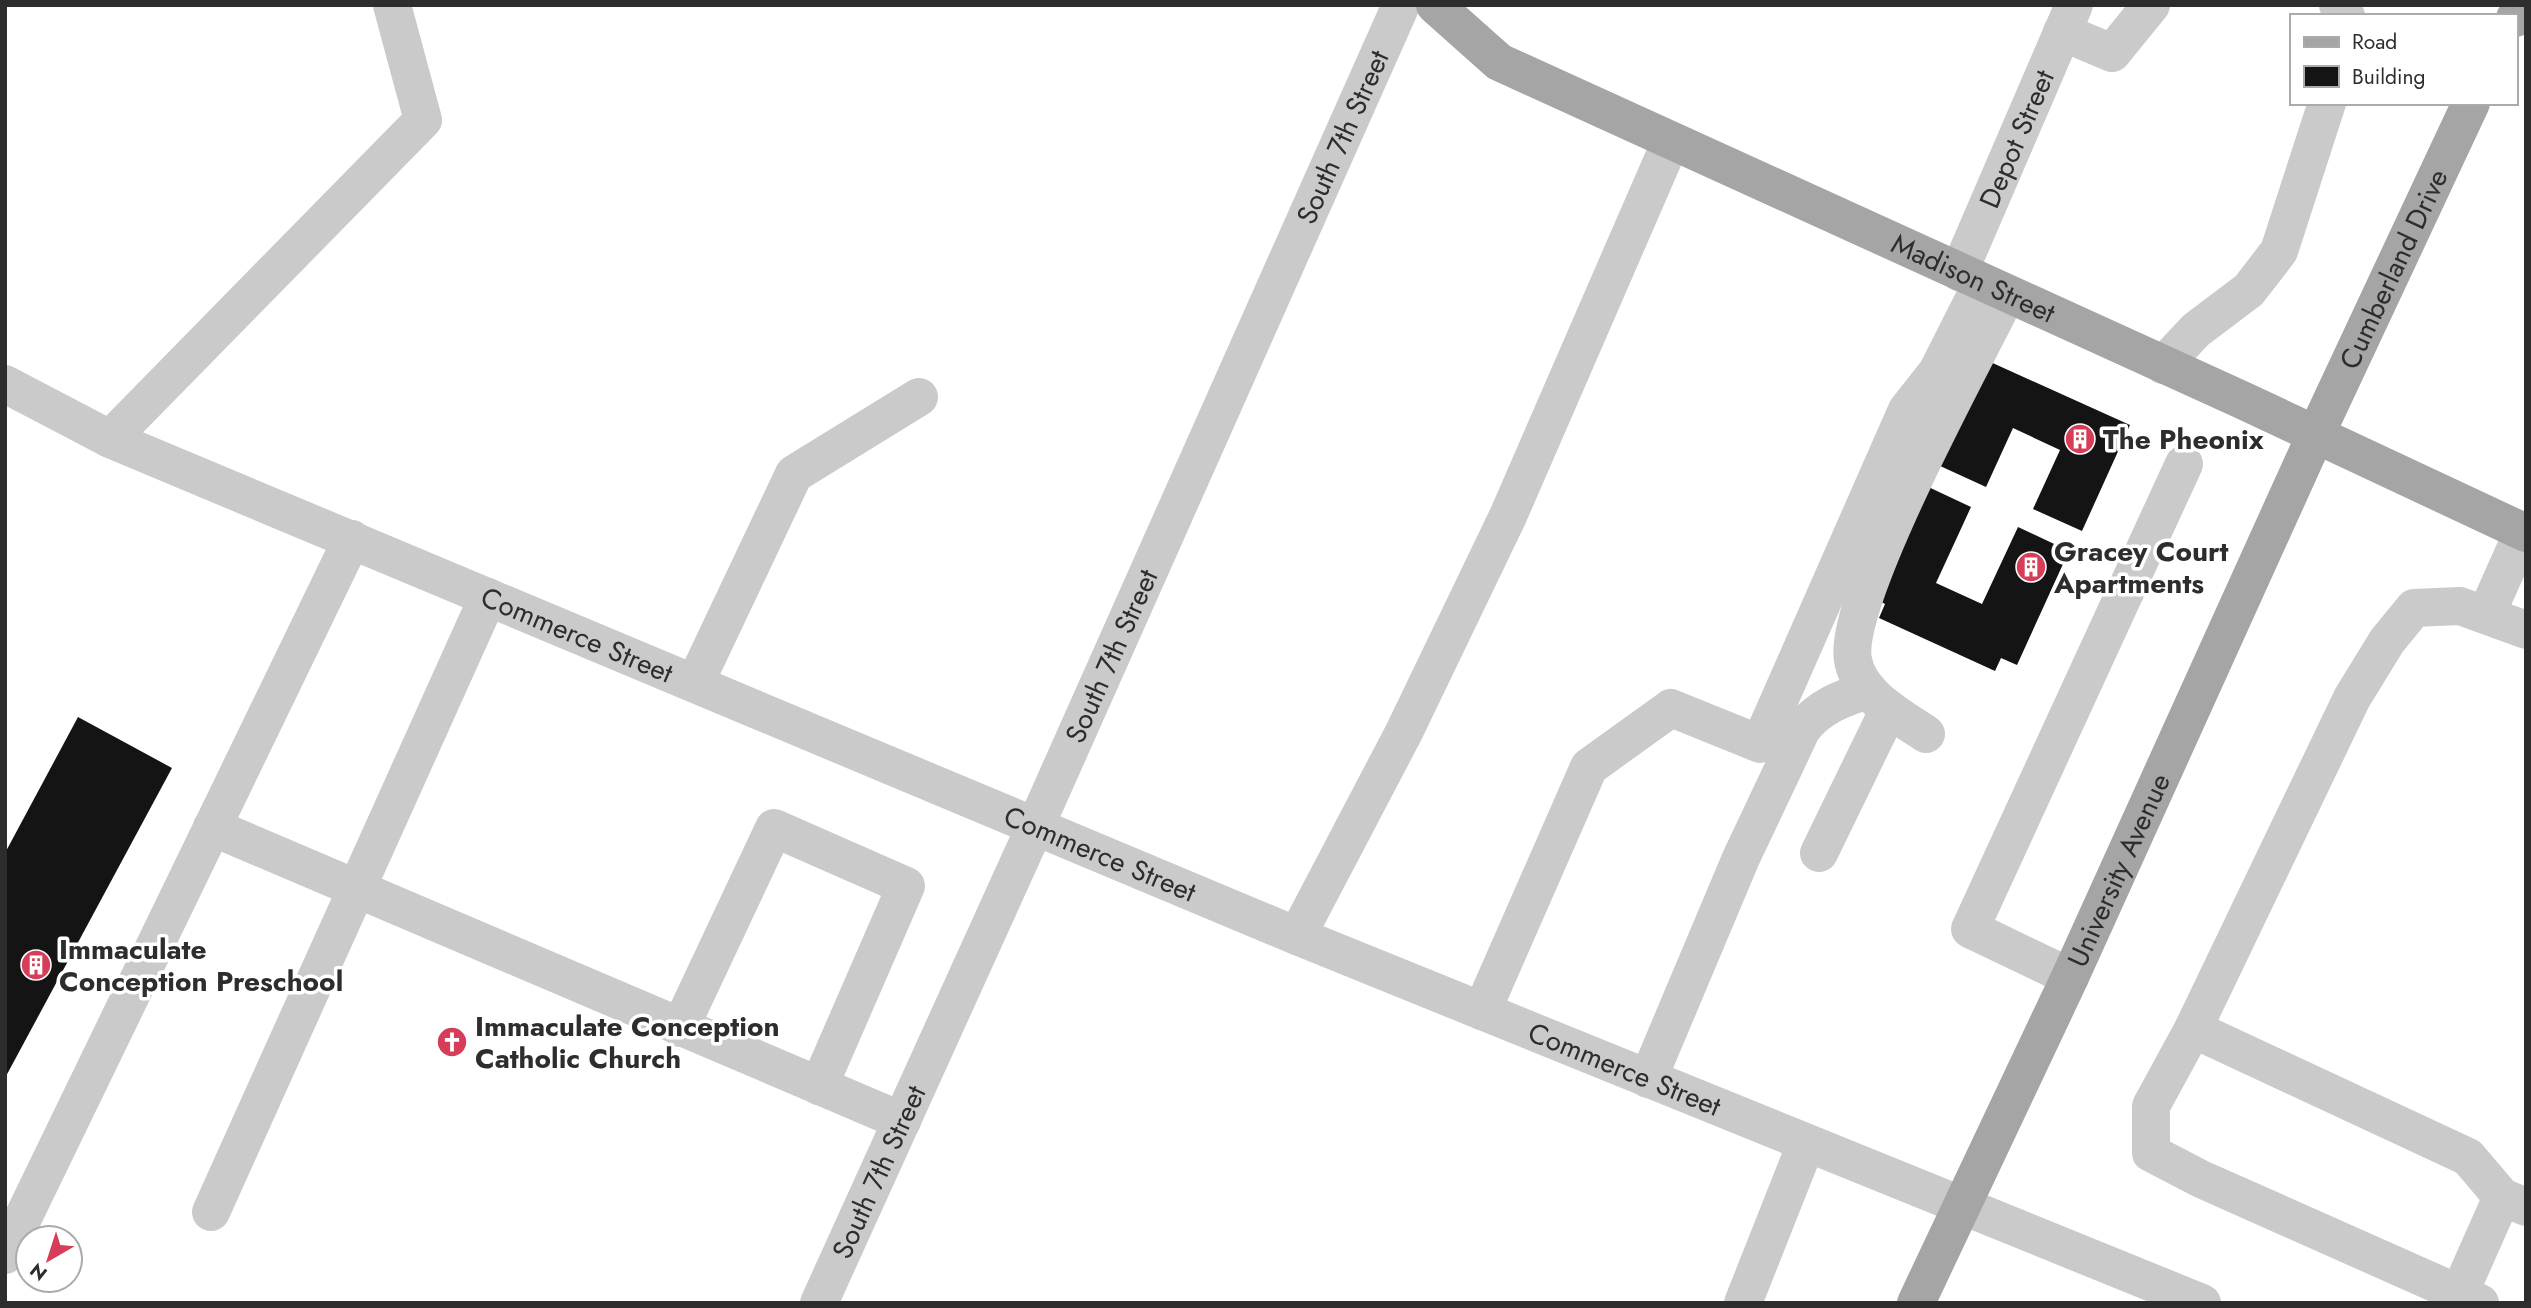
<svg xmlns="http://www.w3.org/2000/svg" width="2531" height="1308" font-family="Jost,sans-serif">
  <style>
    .building { fill: #141414 }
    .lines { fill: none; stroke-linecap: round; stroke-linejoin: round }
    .minor { stroke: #cacaca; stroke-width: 38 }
    .major { stroke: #a5a5a5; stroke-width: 38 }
    .labels { text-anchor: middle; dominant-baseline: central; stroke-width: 7; stroke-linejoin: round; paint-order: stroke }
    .street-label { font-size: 28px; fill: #2d2d2d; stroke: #fff }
    .poi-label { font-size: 28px; font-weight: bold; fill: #2d2d2d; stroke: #fff; text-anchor: start }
  </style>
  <rect width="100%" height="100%" fill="#fff"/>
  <g class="building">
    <polygon points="1986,360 2130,425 2082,531 2033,509 2060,450 2013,428 1986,487 1938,465"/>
    <polygon points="1922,484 1971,507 1936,583 1982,604 2018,527 2069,551 2017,665 2001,658 1995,671 1879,618 1885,604 1870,596"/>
    <polygon points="78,717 172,768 5,1078 5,853"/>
  </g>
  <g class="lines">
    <g class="minor">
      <polyline points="2338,5 2346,16"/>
      <polyline points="2062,32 2112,53 2151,5"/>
      <path id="s1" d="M 1959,272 L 2074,5"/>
      <polyline points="2163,365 2196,330 2249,290 2279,251 2327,103"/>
      <path id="s2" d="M 5,384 L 110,439 L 1297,936 L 2202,1303"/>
      <polyline points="110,439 423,120 392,5"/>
      <polyline points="2486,615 2523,532"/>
      <polyline points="695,683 794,474 919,397"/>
      <path d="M 1926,734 C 1899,716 1859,695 1853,660 C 1842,603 1967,374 1998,312"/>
      <polyline points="212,827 902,1121"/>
      <polyline points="1819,853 1889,709"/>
      <polyline points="1297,936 1404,732 1508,516 1671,141"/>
      <polyline points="2070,977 1970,929 2184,464"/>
      <polyline points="1482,1011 1589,767 1671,708 1760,744 1907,410 1937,372 1982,283"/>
      <polyline points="680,1028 774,828 906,886 819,1086"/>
      <polyline points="2193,1029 2468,1157 2502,1197 2526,1207"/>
      <path d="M 1648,1079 L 1741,858 L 1802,729 C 1820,706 1841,699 1868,690"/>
      <polyline points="211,1212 488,597"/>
      <polyline points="5,1255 352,539"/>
      <path id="s3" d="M 819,1303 L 1035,827 L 1401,5"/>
      <polyline points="1743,1303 1806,1144"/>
      <polyline points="2455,1303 2502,1197"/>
      <polyline points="2480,1303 2201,1179 2151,1153 2151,1106 2193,1029 2352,698 2387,641 2414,608 2460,606 2526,630"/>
    </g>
    <g class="major">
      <path id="s4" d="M 1435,5 L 1499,62 L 2242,400 L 2526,533"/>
      <polyline points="2515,18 2523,5"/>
      <path id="s5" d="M 1916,1303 L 2070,977 L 2316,434 L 2471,103"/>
    </g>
  </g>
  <defs>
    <g id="building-disc" transform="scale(1.575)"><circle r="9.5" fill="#d63d59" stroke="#fff"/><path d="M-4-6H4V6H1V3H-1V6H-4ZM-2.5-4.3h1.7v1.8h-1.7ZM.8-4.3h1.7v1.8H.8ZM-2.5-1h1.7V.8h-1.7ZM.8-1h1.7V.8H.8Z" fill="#fff"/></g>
    <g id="church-disc" transform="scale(1.575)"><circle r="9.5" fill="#d63d59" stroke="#fff"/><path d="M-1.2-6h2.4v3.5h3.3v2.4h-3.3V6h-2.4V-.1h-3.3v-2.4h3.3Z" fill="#fff"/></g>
  </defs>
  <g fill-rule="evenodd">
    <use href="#building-disc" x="2080" y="439"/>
    <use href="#building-disc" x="2031" y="567"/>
    <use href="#building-disc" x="36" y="965"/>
    <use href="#church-disc" x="452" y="1042"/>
  </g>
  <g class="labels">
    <g class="street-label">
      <text stroke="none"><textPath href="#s3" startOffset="1278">South 7th Street</textPath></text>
      <text stroke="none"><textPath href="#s1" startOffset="145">Depot Street</textPath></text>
      <text stroke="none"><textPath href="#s5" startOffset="1139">Cumberland Drive</textPath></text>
      <text stroke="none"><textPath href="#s4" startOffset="607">Madison Street</textPath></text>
      <text stroke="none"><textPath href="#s2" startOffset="625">Commerce Street</textPath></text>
      <text stroke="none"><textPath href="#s3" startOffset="710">South 7th Street</textPath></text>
      <text stroke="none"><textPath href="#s2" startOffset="1192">Commerce Street</textPath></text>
      <text stroke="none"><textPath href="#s5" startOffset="478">University Avenue</textPath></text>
      <text stroke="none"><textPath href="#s2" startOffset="1759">Commerce Street</textPath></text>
      <text stroke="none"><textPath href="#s3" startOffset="144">South 7th Street</textPath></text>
    </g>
    <g class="poi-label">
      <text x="2103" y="439">The Pheonix</text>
      <text x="2054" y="551">Gracey Court<tspan x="2054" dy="32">Apartments</tspan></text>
      <text x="59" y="949">Immaculate<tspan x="59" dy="32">Conception Preschool</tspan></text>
      <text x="475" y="1026">Immaculate Conception<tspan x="475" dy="32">Catholic Church</tspan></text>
    </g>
  </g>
  <rect width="2531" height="1308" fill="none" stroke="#2d2d2d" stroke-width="14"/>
  <rect x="2290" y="14" width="228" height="91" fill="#ffffff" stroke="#ababab" stroke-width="2"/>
  <rect x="2304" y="37" width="35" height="10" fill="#a5a5a5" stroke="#ababab" stroke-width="2"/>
  <text x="2352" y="49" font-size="21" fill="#2d2d2d">Road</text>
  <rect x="2304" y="66" width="35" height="21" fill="#141414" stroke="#ababab" stroke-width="2"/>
  <text x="2352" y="84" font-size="21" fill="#2d2d2d">Building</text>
  <g transform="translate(49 1259) rotate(219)"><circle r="33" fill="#ffffff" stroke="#ababab" stroke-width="2"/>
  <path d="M0-5L12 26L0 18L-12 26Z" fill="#d63d59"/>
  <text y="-10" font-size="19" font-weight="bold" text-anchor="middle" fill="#2d2d2d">N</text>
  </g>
</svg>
